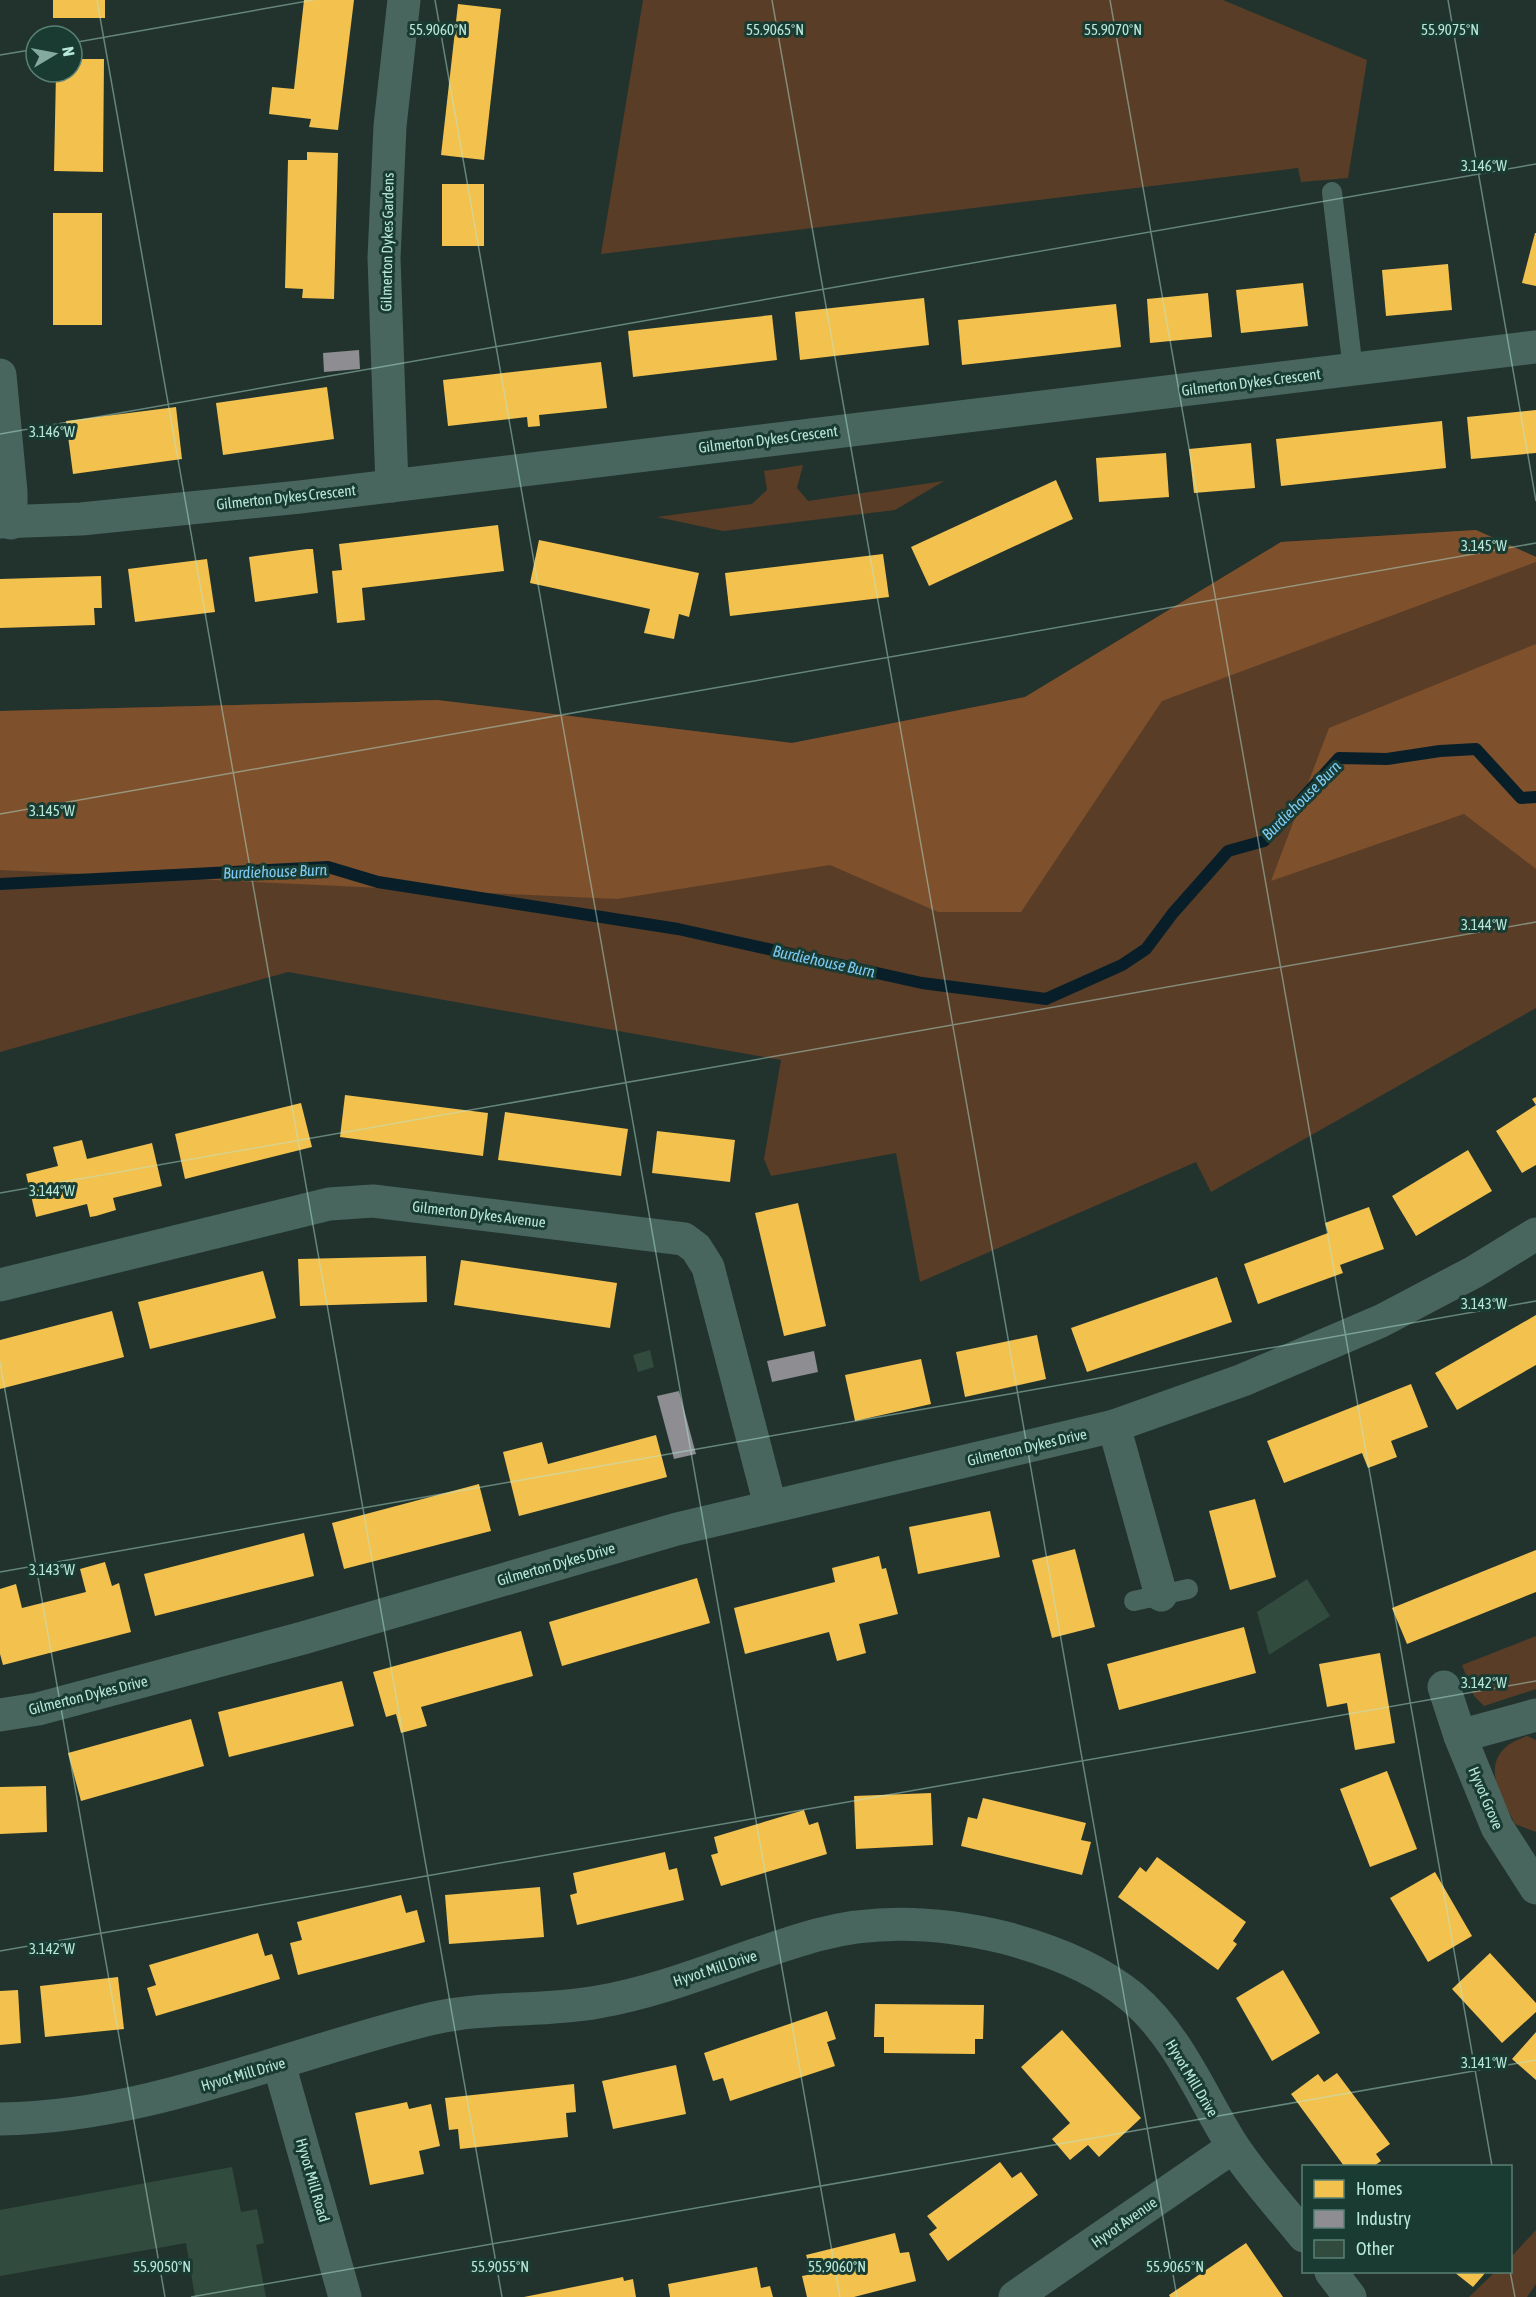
<svg xmlns="http://www.w3.org/2000/svg" width="1536" height="2297" font-family="'Asap Condensed',sans-serif">
  <style>
    .green { fill: #593d27 }
    .forest { fill: #7e502c }
    .homes { fill: #f2c14e }
    .industry { fill: #8d8d92 }
    .lines { fill: none; stroke-linecap: round; stroke-linejoin: round }
    .stream { stroke: #081f29; stroke-width: 12 }
    .building { fill: #324b3f }
    .service { stroke: #48665e; stroke-width: 20 }
    .minor { stroke: #48665e; stroke-width: 33 }
    .ticks { fill: none; stroke: #b8e8d9; stroke-width: 1.5; stroke-opacity: 0.45 }
    .labels { text-anchor: middle; dominant-baseline: central; stroke-width: 6; stroke-linejoin: round; paint-order: stroke }
    .street-label { font-size: 15px; fill: #b8e8d9; stroke: #1a3b32 }
    .water-label { font-size: 16px; font-style: italic; fill: #7ccaf5; stroke: #1a3b32 }
    .ticks-label { font-size: 15px; text-anchor: middle; fill: #b8e8d9; stroke: #1a3b32; stroke-width: 6; stroke-linejoin: round; paint-order: stroke }
  </style>
  <rect width="100%" height="100%" fill="#22332e"/>
  <g class="green">
    <polygon points="643,0 1223,0 1367,60 1348,178 1301,182 1298,168 601,254"/>
    <polygon points="803,465 797,488 808,501 944,481 895,510 723,531 657,517 752,504 767,490 764,471"/>
    <polygon points="1476,530 1536,557 1536,1008 1211,1192 1196,1162 920,1282 896,1153 771,1176 764,1159 781,1060 288,972 0,1052 0,711 437,700 792,743 1025,697 1281,542"/>
    <polygon points="1536,1636 1536,1689 1484,1706 1474,1696 1462,1665"/>
    <path d="M 1527,1736 L 1536,1740 L 1536,1832 L 1515,1824 C 1504,1801 1481,1769 1506,1747 C 1511,1742 1520,1739 1527,1736 Z"/>
    <polygon points="1536,2230 1536,2284 1527,2297 1469,2297 1495,2272 1510,2272 1511,2257"/>
  </g>
  <g class="forest">
    <polygon points="1476,530 1536,557 1536,562 1162,701 1021,912 938,912 830,865 617,899 0,870 0,711 437,700 792,743 1025,697 1281,542"/>
    <polygon points="1536,644 1536,869 1464,814 1271,881 1329,728"/>
  </g>
  <g class="homes">
    <rect x="53" y="0" width="52" height="18"/>
    <polygon points="304,0 354,0 338,130 309,127 311,119 269,114 272,87 294,89"/>
    <polygon points="458,4 501,9 484,160 441,155"/>
    <polygon points="72,59 104,59 103,172 54,171 56,72 72,72"/>
    <polygon points="307,152 338,153 334,299 302,298 303,289 285,288 288,160 307,160"/>
    <rect x="442" y="184" width="42" height="62"/>
    <rect x="53" y="213" width="49" height="112"/>
    <polygon points="1535,233 1536,233 1536,286 1522,283"/>
    <polygon points="1448,264 1452,310 1386,316 1382,270"/>
    <polygon points="1303,283 1308,326 1241,333 1236,290"/>
    <polygon points="1208,293 1212,337 1150,343 1147,299"/>
    <polygon points="924,298 929,345 800,360 795,312"/>
    <polygon points="1116,304 1121,347 962,365 958,320"/>
    <polygon points="772,315 777,360 633,377 628,331"/>
    <polygon points="601,362 607,408 539,415 540,426 528,427 527,417 448,426 443,380"/>
    <polygon points="327,387 334,439 223,455 216,403"/>
    <polygon points="176,407 182,459 73,474 66,421"/>
    <polygon points="1536,410 1536,453 1471,459 1467,417"/>
    <polygon points="1442,421 1446,468 1281,486 1276,439"/>
    <polygon points="1251,443 1255,488 1194,493 1189,449"/>
    <polygon points="1166,453 1169,497 1099,502 1096,458"/>
    <polygon points="1056,480 1073,519 929,586 911,547"/>
    <polygon points="498,525 504,571 362,588 365,620 337,623 332,571 342,570 339,544"/>
    <polygon points="539,540 699,573 689,617 679,614 674,639 644,633 650,609 530,583"/>
    <polygon points="307,549 313,549 318,593 255,602 249,557"/>
    <polygon points="883,554 889,597 730,616 725,573"/>
    <polygon points="207,559 215,612 135,622 128,569"/>
    <polygon points="101,576 102,608 94,608 95,625 0,628 0,579"/>
    <polygon points="345,1095 488,1113 483,1156 340,1137"/>
    <polygon points="1536,1097 1536,1165 1522,1173 1496,1131 1536,1105 1532,1099"/>
    <polygon points="301,1103 312,1147 185,1179 175,1134"/>
    <polygon points="505,1112 628,1129 621,1176 498,1160"/>
    <polygon points="657,1131 735,1140 730,1182 652,1173"/>
    <polygon points="82,1140 87,1159 152,1143 162,1186 113,1198 116,1210 96,1216 90,1217 87,1204 36,1217 26,1174 58,1166 53,1147"/>
    <polygon points="1468,1150 1492,1191 1416,1236 1392,1196"/>
    <polygon points="798,1203 826,1326 784,1336 755,1213"/>
    <polygon points="1369,1207 1384,1249 1340,1265 1343,1273 1258,1304 1244,1264 1328,1233 1325,1223"/>
    <polygon points="426,1256 427,1302 300,1306 298,1259"/>
    <polygon points="461,1260 617,1283 610,1328 454,1305"/>
    <polygon points="263,1271 276,1318 150,1349 138,1302"/>
    <polygon points="1217,1277 1232,1322 1087,1372 1071,1328"/>
    <polygon points="112,1311 124,1357 0,1389 0,1340"/>
    <polygon points="1536,1315 1536,1365 1457,1410 1435,1373"/>
    <polygon points="1037,1335 1046,1379 965,1397 956,1352"/>
    <polygon points="921,1359 931,1404 855,1421 845,1375"/>
    <polygon points="1411,1384 1428,1427 1391,1441 1397,1457 1368,1468 1362,1453 1284,1483 1267,1441"/>
    <polygon points="656,1435 667,1477 519,1516 503,1452 542,1442 548,1464"/>
    <polygon points="479,1484 491,1531 344,1569 332,1523"/>
    <polygon points="1255,1499 1276,1577 1230,1590 1209,1511"/>
    <polygon points="990,1511 1000,1557 918,1574 909,1527"/>
    <polygon points="304,1533 314,1576 155,1616 144,1574"/>
    <polygon points="1075,1549 1095,1627 1052,1638 1032,1560"/>
    <polygon points="1536,1550 1536,1592 1407,1644 1392,1608"/>
    <polygon points="879,1556 882,1569 886,1568 898,1614 859,1624 866,1653 837,1661 829,1632 745,1654 734,1608 835,1582 832,1568"/>
    <polygon points="105,1562 112,1586 119,1583 131,1632 3,1665 0,1654 0,1589 16,1584 22,1608 86,1592 80,1569"/>
    <polygon points="697,1578 710,1623 562,1666 549,1622"/>
    <polygon points="1244,1627 1256,1673 1119,1710 1107,1664"/>
    <polygon points="521,1631 533,1676 421,1707 427,1726 401,1733 396,1714 386,1717 373,1672"/>
    <polygon points="1380,1653 1395,1743 1355,1750 1347,1703 1327,1707 1319,1664"/>
    <polygon points="342,1681 354,1726 229,1757 218,1712"/>
    <polygon points="191,1719 204,1766 81,1801 68,1753"/>
    <polygon points="1387,1771 1417,1849 1370,1867 1340,1789"/>
    <polygon points="46,1786 47,1832 0,1834 0,1787"/>
    <polygon points="931,1793 933,1845 856,1849 854,1796"/>
    <polygon points="983,1798 1086,1823 1081,1840 1091,1842 1082,1875 961,1846 968,1817 977,1819"/>
    <polygon points="804,1810 809,1825 818,1822 827,1854 721,1886 711,1855 718,1853 714,1837"/>
    <polygon points="665,1852 669,1870 677,1868 684,1900 577,1925 570,1895 577,1893 573,1873"/>
    <polygon points="1157,1857 1246,1922 1233,1941 1237,1944 1218,1970 1118,1897 1140,1867 1146,1872"/>
    <polygon points="1435,1872 1472,1936 1428,1962 1390,1898"/>
    <polygon points="540,1887 544,1937 449,1944 445,1895"/>
    <polygon points="401,1895 406,1913 417,1910 425,1942 298,1975 290,1943 302,1940 297,1922"/>
    <polygon points="258,1933 265,1956 272,1954 280,1979 156,2016 147,1988 156,1985 149,1965"/>
    <polygon points="1490,1953 1536,2003 1536,2012 1502,2043 1452,1989"/>
    <polygon points="1283,1970 1320,2033 1272,2061 1236,1998"/>
    <polygon points="118,1977 124,2029 45,2037 40,1986"/>
    <polygon points="18,1990 21,2043 0,2045 0,1991"/>
    <polygon points="875,2004 984,2005 983,2039 975,2039 975,2054 884,2053 884,2037 874,2037"/>
    <polygon points="827,2011 836,2039 827,2042 835,2066 730,2101 723,2078 713,2081 704,2053"/>
    <polygon points="1062,2030 1141,2118 1099,2157 1088,2145 1070,2160 1052,2139 1070,2123 1021,2067"/>
    <polygon points="1536,2032 1536,2080 1512,2059"/>
    <polygon points="676,2065 686,2114 613,2129 602,2081"/>
    <polygon points="1337,2073 1390,2144 1376,2154 1381,2161 1374,2166 1344,2166 1291,2094 1318,2074 1324,2082"/>
    <polygon points="574,2084 576,2112 566,2113 568,2137 460,2149 458,2129 449,2130 445,2098"/>
    <polygon points="407,2102 409,2109 431,2104 440,2146 419,2151 424,2174 370,2185 355,2113"/>
    <polygon points="1000,2162 1012,2178 1021,2172 1038,2195 948,2261 929,2234 937,2228 927,2216"/>
    <polygon points="895,2233 900,2253 909,2252 916,2281 854,2297 807,2297 802,2276 812,2274 806,2255"/>
    <polygon points="1246,2243 1283,2297 1170,2297 1169,2295"/>
    <polygon points="757,2267 761,2288 770,2286 773,2297 670,2297 668,2284"/>
    <polygon points="1454,2272 1486,2272 1473,2287"/>
    <polygon points="623,2277 624,2281 633,2279 636,2297 524,2297"/>
  </g>
  <g class="industry">
    <polygon points="359,350 360,369 324,372 323,353"/>
    <polygon points="814,1351 818,1372 772,1382 767,1361"/>
    <polygon points="679,1391 696,1454 674,1459 657,1396"/>
  </g>
  <g class="lines">
    <polyline class="stream" points="0,884 328,867 378,882 678,929 922,983 1046,999 1122,965 1146,949 1173,913 1228,851 1264,841 1339,758 1387,759 1440,751 1476,749 1521,798 1536,797"/>
  </g>
  <g class="building">
    <polygon points="650,1350 654,1367 638,1372 633,1355"/>
    <polygon points="1307,1579 1330,1616 1269,1655 1257,1612"/>
    <polygon points="232,2167 241,2212 257,2209 264,2243 256,2245 266,2297 195,2297 186,2243 0,2276 0,2210"/>
  </g>
  <g class="lines">
    <g class="service">
      <polyline points="1332,192 1353,370"/>
      <polyline points="1134,1601 1188,1589"/>
    </g>
    <g class="minor">
      <polyline points="0,375 11,492 11,523"/>
      <polyline points="392,486 384,258 390,126 404,0"/>
      <polyline points="0,522 81,519 300,497 1536,347"/>
      <polyline points="0,1285 329,1204 373,1201 684,1239 696,1248 708,1267 770,1505"/>
      <polyline points="1114,1426 1161,1595"/>
      <polyline points="1444,1687 1460,1736"/>
      <polyline points="0,1715 38,1709 303,1638 677,1529 1114,1426 1243,1380 1381,1321 1474,1272 1536,1234"/>
      <polyline points="1536,1715 1460,1736 1497,1827 1536,1888"/>
      <polyline points="279,2064 345,2297"/>
      <path d="M 0,2119 C 150,2117 286,2054 430,2019 C 484,2006 543,2012 598,2002 C 673,1989 744,1955 817,1935 C 879,1918 945,1923 1006,1938 C 1051,1950 1096,1967 1132,1997 C 1178,2036 1200,2093 1231,2143 C 1252,2176 1280,2206 1304,2236"/>
      <polyline points="1331,2272 1350,2297"/>
      <polyline points="1015,2297 1233,2147"/>
    </g>
  </g>
  <path class="ticks" d="M 97,0 L 502,2297M 435,0 L 840,2297M 772,0 L 1177,2297M 1110,0 L 1492,2166M 1448,0 L 1536,501M 72,43 L 313,0M 0,55 L 36,49M 0,434 L 1536,164M 0,814 L 1536,543M 0,1193 L 1536,922M 0,1362 L 165,2297M 0,1572 L 1536,1301M 0,1951 L 1536,1681M 1510,2271 L 1515,2297M 191,2297 L 1536,2060"/>
  <g class="labels">
    <g class="street-label">
      <text transform="translate(387 242) rotate(-89)">Gilmerton Dykes Gardens</text>
      <text transform="translate(1251 382) rotate(-7)">Gilmerton Dykes Crescent</text>
      <text transform="translate(768 439) rotate(-7)">Gilmerton Dykes Crescent</text>
      <text transform="translate(286 497) rotate(-6)">Gilmerton Dykes Crescent</text>
      <text transform="translate(479 1214) rotate(7)">Gilmerton Dykes Avenue</text>
      <text transform="translate(1027 1447) rotate(-13)">Gilmerton Dykes Drive</text>
      <text transform="translate(556 1564) rotate(-16)">Gilmerton Dykes Drive</text>
      <text transform="translate(88 1695) rotate(-14)">Gilmerton Dykes Drive</text>
      <text transform="translate(1486 1798) rotate(67)">Hyvot Grove</text>
      <text transform="translate(715 1968) rotate(-18)">Hyvot Mill Drive</text>
      <text transform="translate(243 2074) rotate(-16)">Hyvot Mill Drive</text>
      <text transform="translate(1192 2078) rotate(59)">Hyvot Mill Drive</text>
      <text transform="translate(313 2180) rotate(74)">Hyvot Mill Road</text>
      <text transform="translate(1124 2222) rotate(-35)">Hyvot Avenue</text>
    </g>
    <g class="water-label">
      <text transform="translate(1301 800) rotate(-45)">Burdiehouse Burn</text>
      <text transform="translate(275 871) rotate(-2)">Burdiehouse Burn</text>
      <text transform="translate(824 961) rotate(12)">Burdiehouse Burn</text>
    </g>
  </g>
  <g class="ticks-label">
    <text x="1450" y="35">55.9075°N</text>
    <text x="438" y="35">55.9060°N</text>
    <text x="775" y="35">55.9065°N</text>
    <text x="1113" y="35">55.9070°N</text>
    <text x="1484" y="171">3.146°W</text>
    <text x="52" y="437">3.146°W</text>
    <text x="1484" y="551">3.145°W</text>
    <text x="52" y="816">3.145°W</text>
    <text x="1484" y="930">3.144°W</text>
    <text x="52" y="1196">3.144°W</text>
    <text x="1484" y="1309">3.143°W</text>
    <text x="52" y="1575">3.143°W</text>
    <text x="1484" y="1688">3.142°W</text>
    <text x="52" y="1954">3.142°W</text>
    <text x="1484" y="2068">3.141°W</text>
    <text x="162" y="2272">55.9050°N</text>
    <text x="500" y="2272">55.9055°N</text>
    <text x="837" y="2272">55.9060°N</text>
    <text x="1175" y="2272">55.9065°N</text>
  </g>
  <rect x="1302" y="2165" width="210" height="108" fill="#1a3b32" stroke="#598075" stroke-width="1.5"/>
  <rect x="1314" y="2180" width="30" height="18" fill="#f2c14e" stroke="#598075" stroke-width="1.5"/>
  <text x="1356" y="2195" font-size="18" fill="#b8e8d9">Homes</text>
  <rect x="1314" y="2210" width="30" height="18" fill="#8d8d92" stroke="#598075" stroke-width="1.5"/>
  <text x="1356" y="2225" font-size="18" fill="#b8e8d9">Industry</text>
  <rect x="1314" y="2240" width="30" height="18" fill="#324b3f" stroke="#598075" stroke-width="1.5"/>
  <text x="1356" y="2255" font-size="18" fill="#b8e8d9">Other</text>
  <g transform="translate(54 54) rotate(80)"><circle r="28" fill="#1a3b32" stroke="#598075" stroke-width="1.5"/>
  <path d="M0-4.5L10 22L0 15L-10 22Z" fill="#84a99d"/>
  <text y="-9" font-size="16" font-weight="bold" text-anchor="middle" fill="#b8e8d9">N</text>
  </g>
</svg>
